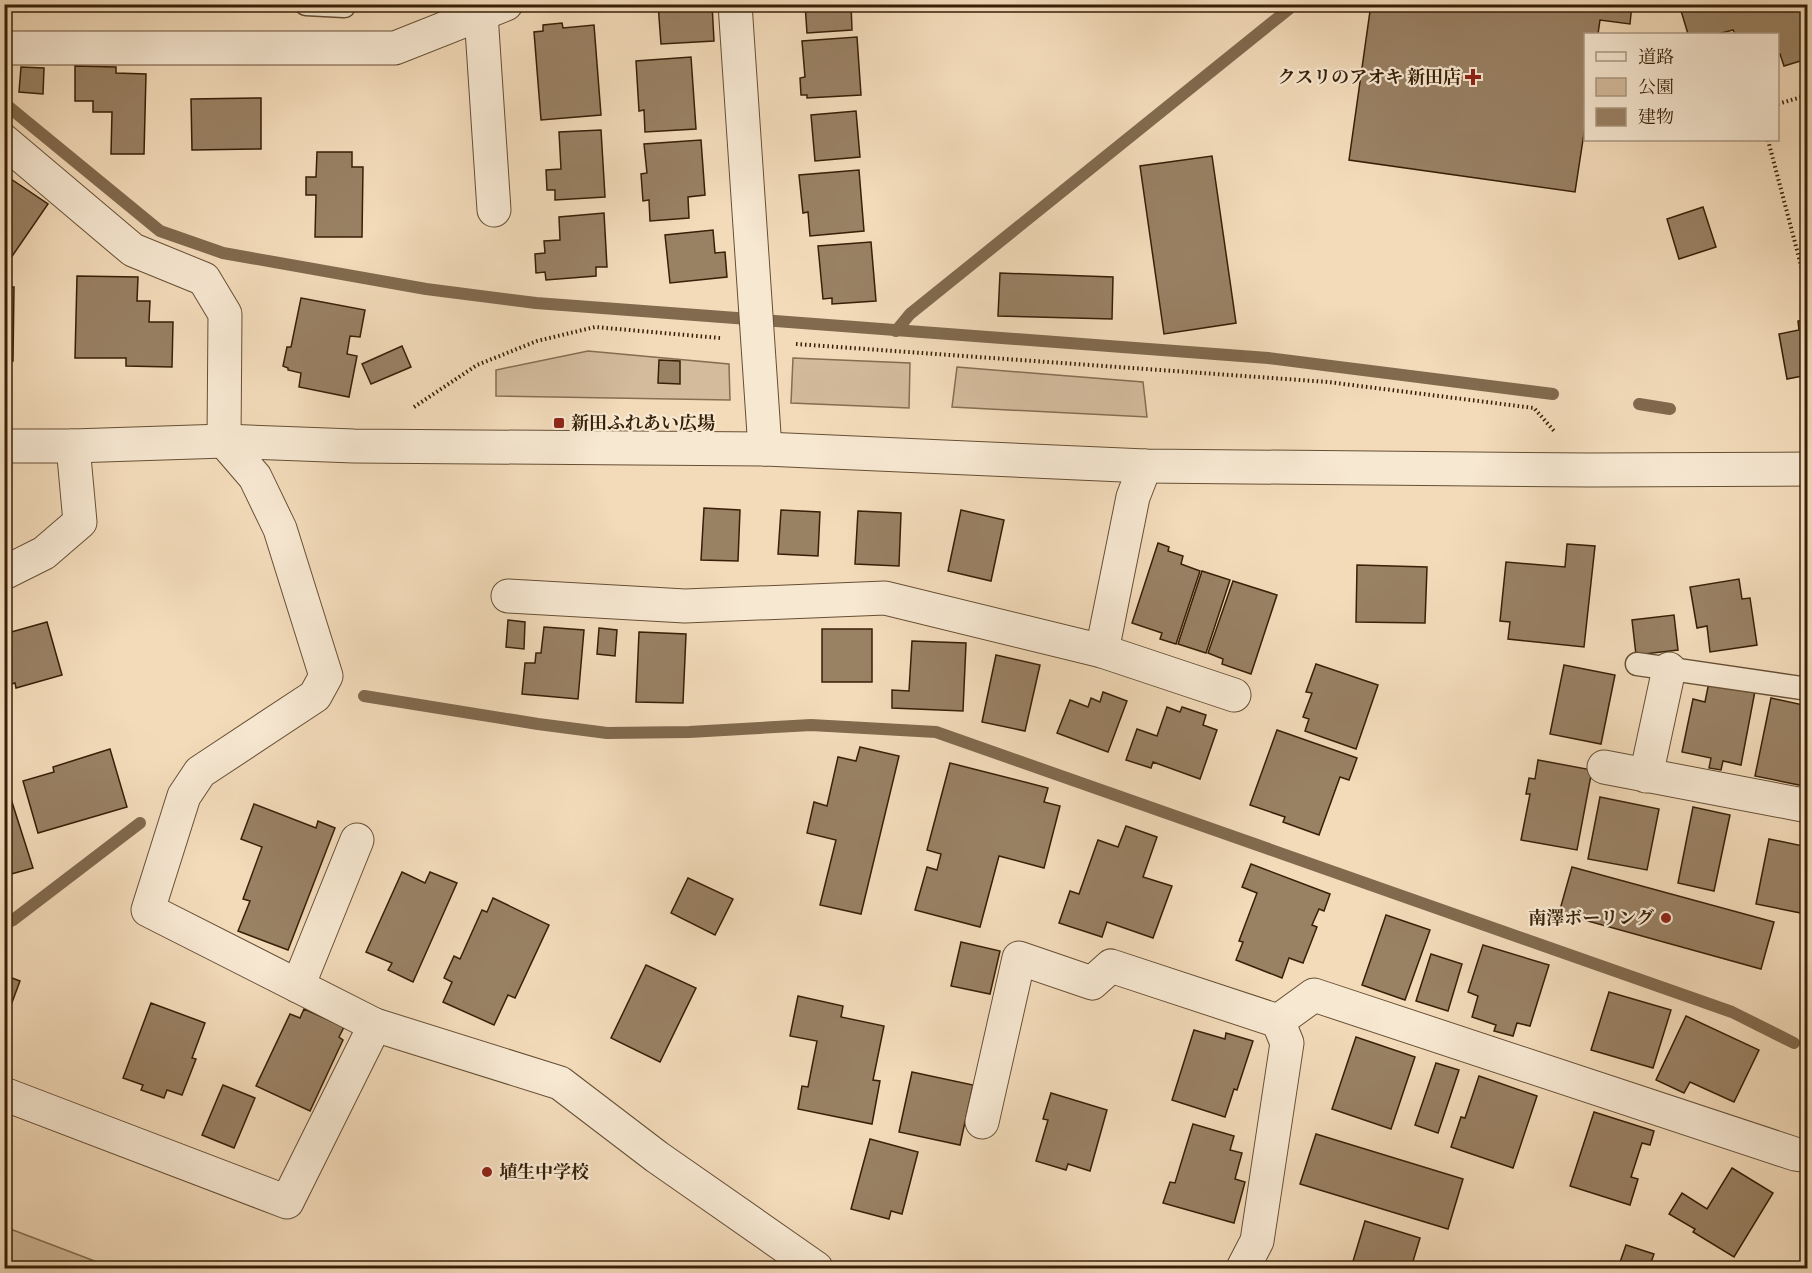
<svg xmlns="http://www.w3.org/2000/svg" width="1812" height="1273" font-family="'IM FELL French Canon','Noto Serif JP',serif">
  <style>
    .green { fill: #d3bb9c; stroke: #856e52; stroke-width: 1.5 }
    .lines { fill: none; stroke-linecap: round; stroke-linejoin: round }
    .stream { stroke: #816a4e; stroke-width: 12 }
    .building { fill: #998164; stroke: #372007; stroke-width: 1.5 }
    .service-casing { stroke: #664f34; stroke-width: 25 }
    .minor-casing { stroke: #664f34; stroke-width: 35 }
    .tertiary-casing { stroke: #664f34; stroke-width: 35 }
    .path { stroke: #372007; stroke-width: 4; stroke-dasharray: 1.5 3; stroke-linecap: butt }
    .service { stroke: #f7e8d2; stroke-width: 22 }
    .minor { stroke: #f7e8d2; stroke-width: 33 }
    .tertiary { stroke: #f7e8d2; stroke-width: 33 }
    .poi-dot { fill: #8f2418; stroke: #f7e8d2; stroke-width: 2 }
    .labels { text-anchor: middle; dominant-baseline: central; stroke-width: 4.5; stroke-linejoin: round; paint-order: stroke }
    .poi-label { font-size: 18px; font-weight: bold; fill: #372007; stroke: #f7e8d2; text-anchor: end }
  </style>
  <rect width="100%" height="100%" fill="#f3dbba"/>
  <filter id="stains"><feTurbulence type="fractalNoise" baseFrequency=".00333" numOctaves="4"/><feColorMatrix values="0 0 0 0 .2 0 0 0 0 .09 0 0 0 0 .02 0 0 0 .5 -.17"/></filter>
  <radialGradient id="worn" r=".72"><stop offset=".6" stop-color="#630" stop-opacity="0"/><stop offset="1" stop-color="#630" stop-opacity=".3"/></radialGradient>
  <g class="green">
    <polygon points="588,351 729,364 730,400 496,396 496,370"/>
    <polygon points="793,358 910,363 909,408 791,403"/>
    <polygon points="957,367 1143,382 1147,417 952,407"/>
    <polygon points="5,1227 113,1268 5,1268"/>
  </g>
  <g class="lines">
    <g class="stream">
      <polyline points="4,103 160,231 223,253 426,289 536,303 1268,358 1553,394"/>
      <polyline points="896,331 910,314 1295,4"/>
      <polyline points="1639,404 1670,409"/>
      <polyline points="364,696 538,724 607,733 689,732 811,725 936,732 1732,1012 1794,1043"/>
      <polyline points="4,924 13,920 140,823"/>
    </g>
  </g>
  <g class="building">
    <polygon points="658,4 712,4 714,41 661,44"/>
    <polygon points="805,4 851,4 852,30 807,33"/>
    <polygon points="1371,4 1632,4 1630,24 1600,20 1598,34 1586,34 1586,120 1575,192 1349,160"/>
    <polygon points="1679,4 1770,4 1772,9 1784,4 1801,4 1808,24 1808,37 1801,39 1807,59 1784,66 1780,54 1778,55 1778,34 1735,34 1733,30 1718,34 1688,34"/>
    <polygon points="562,23 563,28 594,25 601,115 541,120 534,32 543,31 543,25"/>
    <polygon points="857,37 861,95 807,98 807,95 801,95 800,78 805,77 802,41"/>
    <polygon points="691,57 696,129 645,132 644,110 639,111 636,61"/>
    <polygon points="75,66 116,67 116,73 146,74 144,154 111,154 112,112 93,112 93,101 75,101"/>
    <polygon points="21,67 44,68 43,94 19,92"/>
    <polygon points="261,98 261,149 192,150 191,99"/>
    <polygon points="856,111 860,157 815,161 811,115"/>
    <polygon points="601,130 605,197 555,200 555,190 547,190 546,170 561,169 559,132"/>
    <polygon points="701,140 705,195 688,197 689,218 650,221 649,200 643,201 641,174 647,173 644,144"/>
    <polygon points="317,152 352,152 352,167 363,167 362,237 315,237 316,195 306,195 306,177 316,177"/>
    <polygon points="1212,156 1236,323 1164,334 1140,166"/>
    <polygon points="859,170 864,231 810,236 808,212 803,213 799,175"/>
    <polygon points="8,177 48,204 4,268 4,183"/>
    <polygon points="1703,207 1716,247 1679,259 1667,219"/>
    <polygon points="604,213 607,267 596,267 596,276 546,280 545,272 536,273 535,254 545,253 544,241 560,240 559,217"/>
    <polygon points="713,230 715,253 725,252 727,277 670,283 665,235"/>
    <polygon points="871,242 876,301 832,304 832,298 823,299 818,246"/>
    <polygon points="1000,273 1113,277 1112,319 998,316"/>
    <polygon points="77,276 138,277 137,301 150,301 149,322 173,322 172,367 126,366 126,358 75,358"/>
    <polygon points="4,287 14,287 13,361 4,361"/>
    <polygon points="301,298 365,310 360,337 350,336 347,354 357,356 349,397 299,387 301,373 288,370 288,368 283,366 287,347 291,347"/>
    <polygon points="1808,319 1808,375 1787,379 1779,334 1799,330 1798,321"/>
    <polygon points="402,346 411,367 371,384 362,364"/>
    <polygon points="659,360 680,361 680,384 658,383"/>
    <polygon points="704,508 740,510 738,561 701,560"/>
    <polygon points="781,510 820,512 818,556 778,554"/>
    <polygon points="961,510 1004,520 991,581 948,571"/>
    <polygon points="858,511 901,513 899,566 855,564"/>
    <polygon points="1158,543 1169,547 1168,551 1183,556 1181,564 1200,571 1176,644 1160,639 1162,633 1132,623"/>
    <polygon points="1567,544 1595,546 1584,647 1508,639 1510,622 1500,621 1506,562 1565,567"/>
    <polygon points="1357,565 1427,567 1425,623 1356,622"/>
    <polygon points="1202,571 1230,580 1206,653 1178,644"/>
    <polygon points="1739,579 1742,599 1750,598 1757,645 1710,652 1707,626 1697,628 1690,587"/>
    <polygon points="1233,581 1277,595 1251,674 1222,664 1223,659 1208,653"/>
    <polygon points="1674,615 1678,650 1636,655 1632,620"/>
    <polygon points="508,620 525,622 524,649 506,647"/>
    <polygon points="47,622 62,675 16,688 15,683 4,686 4,634"/>
    <polygon points="544,627 584,630 578,699 522,694 525,663 535,663 536,653 541,653"/>
    <polygon points="599,628 617,630 615,656 597,654"/>
    <rect x="822" y="629" width="50" height="53"/>
    <polygon points="639,632 686,634 683,703 636,702"/>
    <polygon points="912,641 966,643 963,711 892,708 892,690 909,691"/>
    <polygon points="996,655 1040,665 1025,731 982,722"/>
    <polygon points="1316,664 1378,685 1356,749 1305,731 1309,719 1303,717 1312,693 1306,692"/>
    <polygon points="1564,665 1615,675 1601,744 1550,734"/>
    <polygon points="1709,682 1755,691 1741,765 1723,761 1721,770 1709,768 1711,758 1682,752 1693,699 1705,702"/>
    <polygon points="1103,692 1127,701 1108,752 1057,733 1070,700 1088,707 1091,698 1100,702"/>
    <polygon points="1771,698 1808,706 1808,768 1804,786 1755,776"/>
    <polygon points="1167,707 1180,712 1182,707 1206,715 1203,725 1217,730 1200,779 1153,762 1151,768 1126,760 1137,729 1157,736"/>
    <polygon points="1277,730 1357,758 1349,780 1340,777 1319,835 1283,822 1285,817 1250,805"/>
    <polygon points="860,747 899,756 861,914 820,905 836,840 807,833 814,802 827,806 838,757 856,761"/>
    <polygon points="110,749 127,807 38,833 23,781 54,772 53,767"/>
    <polygon points="1538,760 1592,770 1577,850 1521,840 1530,794 1526,794 1529,778 1535,779"/>
    <polygon points="950,763 1048,788 1044,802 1060,806 1044,868 999,856 980,927 915,910 927,867 937,870 941,854 927,850"/>
    <polygon points="4,777 33,868 4,876"/>
    <polygon points="1600,797 1659,809 1647,870 1588,859"/>
    <polygon points="254,804 316,828 318,821 335,828 288,950 238,931 250,901 243,899 262,847 241,839"/>
    <polygon points="1693,807 1730,815 1714,891 1678,883"/>
    <polygon points="1126,826 1157,837 1143,877 1172,886 1153,938 1107,922 1102,937 1059,923 1070,891 1079,894 1098,840 1118,847"/>
    <polygon points="1769,839 1808,847 1808,883 1801,913 1756,904"/>
    <polygon points="1251,864 1330,894 1324,911 1319,909 1312,925 1317,927 1303,963 1289,958 1282,978 1236,960 1243,942 1239,941 1257,893 1242,887"/>
    <polygon points="1572,867 1774,922 1761,969 1559,913"/>
    <polygon points="402,872 425,883 430,872 457,883 413,982 388,970 392,963 366,952"/>
    <polygon points="688,878 733,899 715,935 671,913"/>
    <polygon points="493,898 549,925 515,998 508,995 494,1025 443,1002 452,982 444,978 454,956 460,959 482,910 487,912"/>
    <polygon points="1386,915 1430,930 1405,1000 1362,985"/>
    <polygon points="961,942 1000,951 990,994 951,986"/>
    <polygon points="1483,945 1549,965 1530,1026 1517,1023 1513,1036 1494,1031 1496,1025 1472,1017 1478,996 1468,992"/>
    <polygon points="1431,954 1462,964 1448,1011 1416,1001"/>
    <polygon points="646,965 696,988 660,1062 611,1038"/>
    <polygon points="4,975 20,981 4,1024"/>
    <polygon points="1609,992 1671,1010 1653,1068 1591,1050"/>
    <polygon points="798,996 843,1006 841,1017 884,1026 873,1080 880,1081 872,1124 798,1109 802,1086 808,1087 817,1041 790,1036"/>
    <polygon points="151,1003 205,1023 192,1058 196,1059 182,1095 167,1090 164,1098 141,1090 143,1085 123,1078"/>
    <polygon points="304,1009 344,1027 339,1037 343,1040 310,1111 256,1086 290,1014 300,1018"/>
    <polygon points="1686,1016 1759,1050 1734,1102 1690,1082 1684,1093 1656,1080"/>
    <polygon points="1194,1030 1225,1039 1226,1033 1253,1041 1237,1090 1234,1089 1225,1117 1172,1100"/>
    <polygon points="1356,1037 1415,1057 1391,1129 1332,1109"/>
    <polygon points="1436,1063 1459,1070 1438,1133 1415,1125"/>
    <polygon points="912,1072 973,1085 960,1145 899,1132"/>
    <polygon points="1479,1076 1537,1096 1513,1168 1451,1147 1461,1117 1465,1118"/>
    <polygon points="223,1085 255,1098 234,1148 202,1135"/>
    <polygon points="1051,1093 1107,1110 1090,1171 1068,1164 1066,1170 1036,1161 1048,1120 1043,1119"/>
    <polygon points="1594,1112 1654,1131 1650,1145 1642,1143 1631,1177 1638,1179 1630,1205 1570,1186"/>
    <polygon points="1193,1124 1234,1136 1230,1150 1242,1153 1235,1179 1245,1182 1234,1223 1163,1203 1170,1182 1175,1183"/>
    <polygon points="1316,1134 1463,1179 1448,1229 1300,1184"/>
    <polygon points="870,1139 918,1152 902,1214 891,1211 889,1219 851,1209"/>
    <polygon points="1732,1168 1773,1193 1734,1257 1693,1232 1695,1229 1669,1214 1682,1193 1707,1209"/>
    <polygon points="1365,1221 1420,1238 1411,1268 1351,1268"/>
    <polygon points="1626,1245 1654,1254 1649,1268 1618,1268"/>
  </g>
  <g class="lines">
    <g class="service-casing">
      <g id="service">
        <polyline points="306,4 344,6 345,4"/>
        <polyline points="1637,664 1808,689"/>
      </g>
    </g>
    <g class="minor-casing">
      <g id="minor">
        <polyline points="735,4 765,449"/>
        <polyline points="481,14 494,210"/>
        <polyline points="4,48 395,48 506,4"/>
        <polyline points="4,141 133,250 204,279 225,314 224,441 255,477 280,529 326,676 315,696 200,772 184,796 148,910 375,1025 560,1083 657,1157 816,1268"/>
        <polyline points="4,573 44,553 80,522 73,446"/>
        <polyline points="508,596 685,606 885,598 1102,651 1234,695"/>
        <polyline points="1102,651 1133,497 1145,466"/>
        <polyline points="1604,767 1808,806"/>
        <polyline points="1646,776 1669,669"/>
        <polyline points="298,986 357,840"/>
        <polyline points="4,1094 287,1202 375,1025"/>
        <polyline points="982,1122 1019,958 1092,983 1111,966 1278,1021"/>
        <polyline points="1243,1268 1257,1241 1287,1043 1278,1021 1314,995 1795,1154 1808,1156"/>
      </g>
    </g>
    <g class="tertiary-casing">
      <polyline id="tertiary" points="4,446 73,446 224,441 354,446 765,449 1145,466 1590,470 1808,469"/>
    </g>
    <g class="path">
      <polyline points="1778,104 1808,95"/>
      <polyline points="1768,140 1808,292"/>
      <polyline points="796,344 1328,382 1534,408 1555,432"/>
      <polyline points="414,407 477,365 537,341 595,327 720,338"/>
    </g>
    <use href="#service" class="service"/>
    <use href="#minor" class="minor"/>
    <use href="#tertiary" class="tertiary"/>
  </g>
  <g class="poi-dot">
    <path d="M1470 68h6v6h6v6h-6v6h-6v-6h-6v-6h6z"/>
    <rect x="553" y="417" width="12" height="12" rx="3"/>
    <circle cx="1666" cy="918" r="6"/>
    <circle cx="487" cy="1172" r="6"/>
  </g>
  <g class="labels">
    <g class="poi-label">
      <text x="1461" y="77">クスリのアオキ 新田店</text>
      <text x="571" y="423" text-anchor="start">新田ふれあい広場</text>
      <text x="1654" y="918">南澤ボーリング</text>
      <text x="499" y="1172" text-anchor="start">埴生中学校</text>
    </g>
  </g>
  <rect width="1812" height="1273" fill="none" stroke="#f3dbba" stroke-width="24"/>
  <rect x="6" y="6" width="1800" height="1261" fill="none" stroke="#372007" stroke-width="3"/>
  <rect x="12" y="12" width="1788" height="1249" fill="none" stroke="#372007" stroke-width="1.5"/>
  <rect x="1584" y="33" width="195" height="108" fill="#f7e8d2" stroke="#aa9881" stroke-width="1.5"/>
  <rect x="1596" y="52" width="30" height="9" fill="#f7e8d2" stroke="#aa9881" stroke-width="1.5"/>
  <text x="1638" y="63" font-size="18" fill="#372007">道路</text>
  <rect x="1596" y="78" width="30" height="18" fill="#d3bb9c" stroke="#aa9881" stroke-width="1.5"/>
  <text x="1638" y="93" font-size="18" fill="#372007">公園</text>
  <rect x="1596" y="108" width="30" height="18" fill="#998164" stroke="#aa9881" stroke-width="1.5"/>
  <text x="1638" y="123" font-size="18" fill="#372007">建物</text>
  <rect width="100%" height="100%" filter="url(#stains)"/>
  <rect width="100%" height="100%" fill="url(#worn)"/>
</svg>
